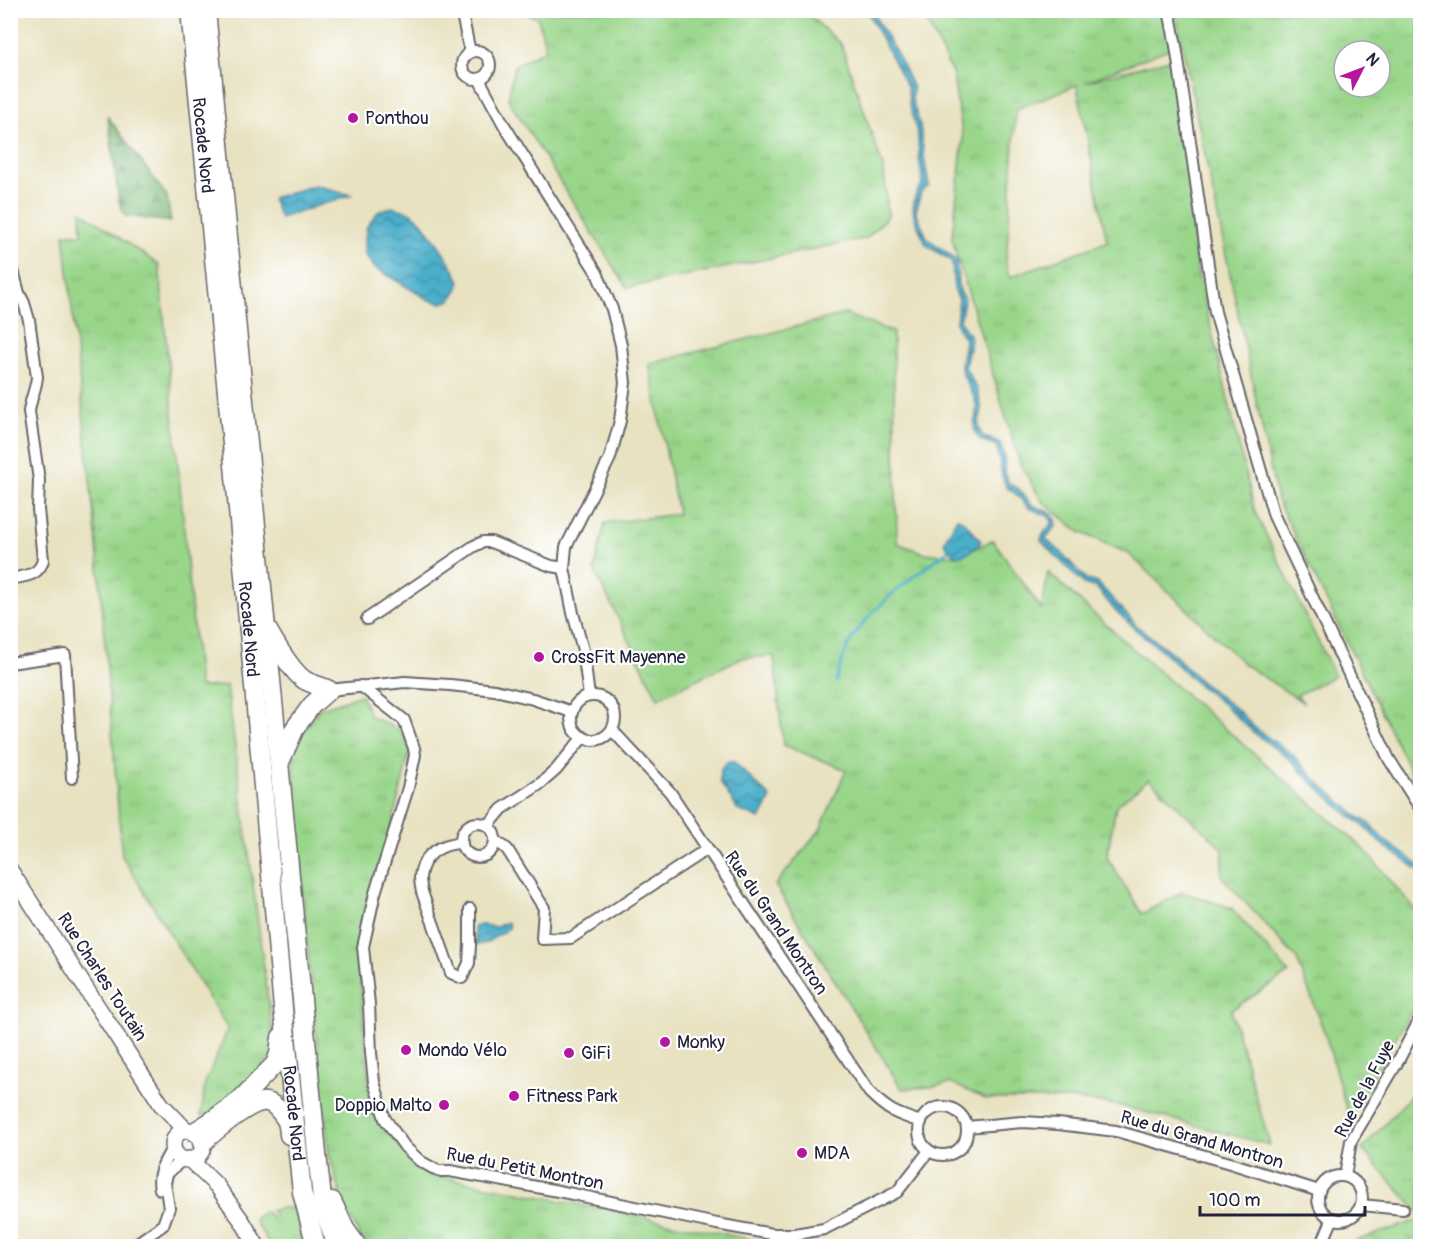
<svg xmlns="http://www.w3.org/2000/svg" width="1431" height="1257" font-family="Pangolin,sans-serif">
  <style>
    .grass { fill: url(#grass-tufts); stroke: #5e7c62; stroke-width: 1.5; fill-rule: evenodd }
    .forest { fill: url(#forest-firs); stroke: #4e6c58; stroke-width: 1.5 }
    .water { fill: url(#water-waves); stroke: #366882; stroke-width: 1.5 }
    .lines { fill: none; stroke-linecap: round; stroke-linejoin: round }
    .stream { stroke: #4bafca; stroke-width: 3 }
    .street-casing { stroke: #67656a; stroke-width: 14 }
    .secondary-casing { stroke: #67656a; stroke-width: 18 }
    .primary-casing { stroke: #67656a; stroke-width: 21 }
    .street { stroke: #fff; stroke-width: 10 }
    .secondary { stroke: #fff; stroke-width: 15 }
    .primary { stroke: #fff; stroke-width: 18 }
    .poi-dot { fill: #b5179e; stroke: #fff; stroke-width: 2 }
    .labels { text-anchor: middle; dominant-baseline: central; stroke-width: 4.5; stroke-linejoin: round; paint-order: stroke }
    .poi-label { font-size: 18px; fill: #22223b; stroke: #fff; text-anchor: start }
    .street-label { font-size: 18px; fill: #22223b; stroke: #fff }
  </style>
  <defs>
    <pattern id="grass-tufts" width="24" height="20" patternUnits="userSpaceOnUse" patternTransform="scale(1.5)"><rect width="24" height="20" fill="#99d68a"/><path d="M3 7l-1-3M5 7V3M7 7l1-3M15 17l-1-3M17 17v-4M19 17l1-3" fill="none" stroke="#84b778"/></pattern>
    <pattern id="forest-firs" width="22" height="20" patternUnits="userSpaceOnUse" patternTransform="scale(1.5)"><rect width="22" height="20" fill="#7ab776"/><path d="M5 1l3.5 6h-7zM16 11l3.5 6h-7z" fill="#649462"/></pattern>
    <pattern id="water-waves" width="16" height="10" patternUnits="userSpaceOnUse" patternTransform="scale(1.5)"><rect width="16" height="10" fill="#4bafca"/><path d="M0 5q4-4 8 0t8 0" fill="none" stroke="#3e8ea5"/></pattern>
  </defs>
  <rect width="100%" height="100%" fill="#fff"/>
  <filter id="ink" filterUnits="userSpaceOnUse"><feTurbulence type="fractalNoise" baseFrequency=".0167" numOctaves="2"/><feDisplacementMap in="SourceGraphic" scale="12" xChannelSelector="R" yChannelSelector="G"/><feConvolveMatrix kernelMatrix="1 2 1 2 8 2 1 2 1" color-interpolation-filters="sRGB"/></filter>
  <filter id="wash" filterUnits="userSpaceOnUse"><feTurbulence type="fractalNoise" baseFrequency=".008" numOctaves="4" result="noise"/><feDisplacementMap in="SourceGraphic" scale="24" xChannelSelector="R" yChannelSelector="G"/><feGaussianBlur stdDeviation="1.35" result="paint"/><feColorMatrix in="noise" values="0 0 0 0 0 0 0 0 0 0 0 0 0 0 0 0 0 1.4 0 .05"/><feComposite in="paint" operator="in"/></filter>
  <g filter="url(#wash)">
    <rect width="100%" height="100%" fill="#e8e2c1"/>
    <g class="grass">
      <polygon points="519,11 804,11 841,44 884,170 888,216 867,238 627,288 508,99 514,66 546,49 538,18"/>
      <path d="M 921,11 L 1169,11 L 1176,46 L 1085,82 L 1177,57 L 1197,270 L 1255,512 L 1335,676 L 1297,695 L 1304,703 L 1245,665 L 1129,554 L 1080,532 L 1042,501 L 1020,464 L 952,239 L 963,137 L 952,72 ZM 1077,85 L 1107,242 L 1009,277 L 1006,264 L 1016,109 Z"/>
      <path d="M 1175,11 L 1420,11 L 1420,791 L 1277,500 ZM 1344,51 L 1380,51 L 1380,87 L 1344,87 Z"/>
      <polygon points="81,211 159,265 199,687 227,686 275,1052 229,1104 201,1116 205,1083 228,1029 122,856 97,545 64,234 82,234"/>
      <polygon points="845,314 893,332 897,543 924,553 957,556 993,540 1042,610 1048,572 1132,648 1363,848 1416,911 1420,933 1420,996 1349,1119 1327,1040 1297,959 1222,877 1223,849 1149,779 1116,806 1107,857 1142,914 1182,892 1231,908 1289,973 1231,1010 1270,1145 1118,1105 1070,1099 985,1099 951,1083 930,1087 902,1089 775,885 820,830 846,770 783,745 774,656 741,658 658,698 594,570 605,523 678,514 649,364"/>
      <polygon points="361,695 370,716 403,732 410,751 393,821 361,927 358,959 370,1093 385,1128 415,1164 438,1176 756,1240 756,1246 370,1246 361,1238 344,1206 329,1154 308,958 293,762 295,742 319,709"/>
      <polygon points="1420,1086 1420,1214 1362,1149"/>
      <polygon points="281,1208 293,1208 305,1246 270,1246 254,1219 264,1212 268,1213 272,1219 275,1216 271,1210"/>
      <polygon points="1420,1219 1420,1246 1348,1246 1350,1243"/>
    </g>
    <polygon class="forest" points="108,117 167,196 171,222 125,216 119,201"/>
    <g class="water">
      <path d="M 867,11 L 872,11 L 898,56 L 913,88 L 912,100 L 920,125 L 924,157 L 929,186 L 921,192 L 916,211 L 927,238 L 957,260 L 958,285 L 964,300 L 960,321 L 971,338 L 965,367 L 977,389 L 982,410 L 978,426 L 983,437 L 994,440 L 1000,443 L 1004,454 L 1005,472 L 1009,484 L 1018,488 L 1032,505 L 1052,513 L 1056,520 L 1057,525 L 1045,539 L 1060,551 L 1087,580 L 1098,583 L 1138,627 L 1175,655 L 1200,681 L 1240,712 L 1255,728 L 1293,755 L 1313,777 L 1357,816 L 1370,824 L 1383,839 L 1420,866 L 1420,871 L 1383,845 L 1366,828 L 1342,810 L 1331,799 L 1306,777 L 1292,761 L 1253,732 L 1223,704 L 1196,683 L 1164,652 L 1137,631 L 1113,608 L 1097,588 L 1084,584 L 1041,541 C 1041,533 1049,528 1053,522 L 1048,516 L 1029,508 L 1016,494 L 1006,487 L 1002,475 L 997,447 L 996,445 L 980,440 C 968,426 979,418 976,403 C 973,392 962,377 961,368 C 961,358 965,348 965,339 L 957,327 L 956,322 L 959,300 L 954,289 L 952,263 L 950,260 C 943,255 932,250 926,244 C 923,240 922,235 920,231 C 911,213 910,199 923,183 L 919,158 L 918,137 L 909,102 L 908,89 Z"/>
      <polygon points="315,185 351,195 280,218 272,198"/>
      <path d="M 392,207 C 397,209 405,210 410,212 C 427,223 451,263 460,281 L 456,293 L 451,300 L 442,303 L 429,300 L 373,267 L 364,252 L 366,228 L 378,212 Z"/>
      <path d="M 957,518 L 964,521 L 981,541 C 977,549 966,555 957,556 L 949,550 L 944,542 Z"/>
      <polygon points="728,762 734,762 771,798 760,819 738,810 720,782 720,772 723,766"/>
      <polygon points="506,922 508,923 509,928 486,943 476,945 474,927 481,925 497,927"/>
    </g>
    <g class="lines">
      <path class="stream" d="M 836,682 C 840,667 844,652 852,639 C 872,606 918,573 949,550"/>
    </g>
  </g>
  <g filter="url(#ink)">
    <g class="lines">
      <g class="street-casing">
        <g id="street">
          <polyline points="461,10 470,52"/>
          <polyline points="1169,10 1176,46 1215,312 1274,516 1389,759 1420,808"/>
          <circle cx="476" cy="65" r="14"/>
          <path d="M 10,259 L 19,293 L 24,303 L 29,320 L 37,377 C 36,389 30,400 29,412 L 39,480 L 38,509 L 43,560 C 39,576 25,576 10,579"/>
          <polyline points="564,568 573,613 583,650 589,696"/>
          <polyline points="367,619 474,546 483,542 491,542 551,566 564,568 566,547 610,458 620,421 625,383 621,345 612,309 597,273 504,125 479,79"/>
          <polyline points="10,663 65,655 72,778"/>
          <polyline points="361,686 404,720 414,748 415,755 408,788 375,893 363,947 369,1004 371,1053 374,1082 385,1119 405,1147 420,1161 438,1171 450,1171 558,1191 717,1224 772,1234 795,1234 824,1229 897,1192 929,1151"/>
          <polyline points="329,690 405,682 450,685 495,690 533,699 572,712"/>
          <circle cx="593" cy="718" r="22"/>
          <path d="M 612,730 L 670,792 L 869,1092 C 888,1111 896,1114 921,1122"/>
          <circle cx="478" cy="840" r="17"/>
          <polyline points="488,826 502,809 540,784 556,770 583,737"/>
          <polyline points="495,840 507,849 544,908 542,939 571,938 707,849"/>
          <path d="M 462,843 C 441,843 422,855 420,877 C 420,882 421,887 422,892 L 451,973 L 462,978 L 469,963 L 470,945 L 470,909"/>
          <circle cx="943" cy="1131" r="24"/>
          <polyline points="967,1127 1022,1122 1058,1124 1116,1131 1230,1163 1319,1191"/>
          <circle cx="1340" cy="1198" r="22"/>
          <polyline points="1345,1176 1351,1141 1397,1063 1420,1019"/>
          <path d="M 160,1189 C 156,1172 166,1160 173,1146"/>
          <polyline points="1361,1205 1403,1209"/>
          <polyline points="133,1246 163,1225 169,1208 165,1183 167,1174 183,1159"/>
          <polyline points="1321,1246 1333,1218"/>
        </g>
      </g>
      <g class="secondary-casing">
        <g id="secondary">
          <polyline points="10,870 92,998 161,1104 186,1130"/>
          <circle cx="188" cy="1145" r="15"/>
          <polyline points="189,1159 217,1186 242,1221 257,1246"/>
        </g>
      </g>
      <g class="primary-casing">
        <g id="primary">
          <path id="s1" d="M 190,10 L 234,465 L 283,1008 L 302,1192 L 316,1246"/>
          <path d="M 206,10 C 244,391 279,773 317,1154 L 323,1207 L 337,1246"/>
          <path d="M 267,629 C 275,643 290,669 303,679 C 310,684 321,686 329,690 L 312,705 L 295,728 L 280,762"/>
          <polyline points="194,1132 210,1122 239,1101 275,1064 279,1054 281,1037"/>
          <path d="M 202,1143 C 213,1133 252,1099 266,1102 C 271,1102 275,1106 278,1109 C 287,1120 288,1121 289,1135"/>
          <polyline points="332,1201 345,1229 357,1246"/>
        </g>
      </g>
      <use href="#street" class="street"/>
      <use href="#secondary" class="secondary"/>
      <use href="#primary" class="primary"/>
    </g>
  </g>
  <g class="poi-dot">
    <circle cx="353" cy="118" r="6"/>
    <circle cx="539" cy="657" r="6"/>
    <circle cx="665" cy="1042" r="6"/>
    <circle cx="406" cy="1050" r="6"/>
    <circle cx="569" cy="1053" r="6"/>
    <circle cx="514" cy="1096" r="6"/>
    <circle cx="444" cy="1105" r="6"/>
    <circle cx="802" cy="1153" r="6"/>
  </g>
  <g class="labels">
    <g class="poi-label">
      <text x="365" y="118">Ponthou</text>
      <text x="551" y="657">CrossFit Mayenne</text>
      <text x="677" y="1042">Monky</text>
      <text x="418" y="1050">Mondo Vélo</text>
      <text x="581" y="1053">GiFi</text>
      <text x="526" y="1096">Fitness Park</text>
      <text x="432" y="1105" text-anchor="end">Doppio Malto</text>
      <text x="814" y="1153">MDA</text>
    </g>
    <g class="street-label">
      <text stroke="none"><textPath href="#s1" startOffset="136">Rocade Nord</textPath></text>
      <text stroke="none"><textPath href="#s1" startOffset="622">Rocade Nord</textPath></text>
      <text transform="translate(776 923) rotate(56)">Rue du Grand Montron</text>
      <text transform="translate(102 977) rotate(57)">Rue Charles Toutain</text>
      <text transform="translate(1365 1089) rotate(-62)">Rue de la Fuye</text>
      <text stroke="none"><textPath href="#s1" startOffset="1108">Rocade Nord</textPath></text>
      <text transform="translate(1202 1140) rotate(16)">Rue du Grand Montron</text>
      <text transform="translate(525 1169) rotate(11)">Rue du Petit Montron</text>
    </g>
  </g>
  <rect width="1431" height="1257" fill="none" stroke="#fff" stroke-width="36"/>
  <g transform="translate(1362 69) rotate(48)"><circle r="28" fill="#ffffff" stroke="#a7a7b1" stroke-width="1.5"/>
  <path d="M0-4.5L10 22L0 15L-10 22Z" fill="#b5179e"/>
  <text y="-9" font-size="16" font-weight="bold" text-anchor="middle" fill="#22223b">N</text>
  </g>
  <path d="M1200 1206v9h165v-9" fill="none" stroke="#22223b" stroke-width="3"/>
  <text x="1209" y="1206" font-size="18" fill="#22223b" stroke="#ffffff" stroke-width="4.5" paint-order="stroke">100 m</text>
</svg>
